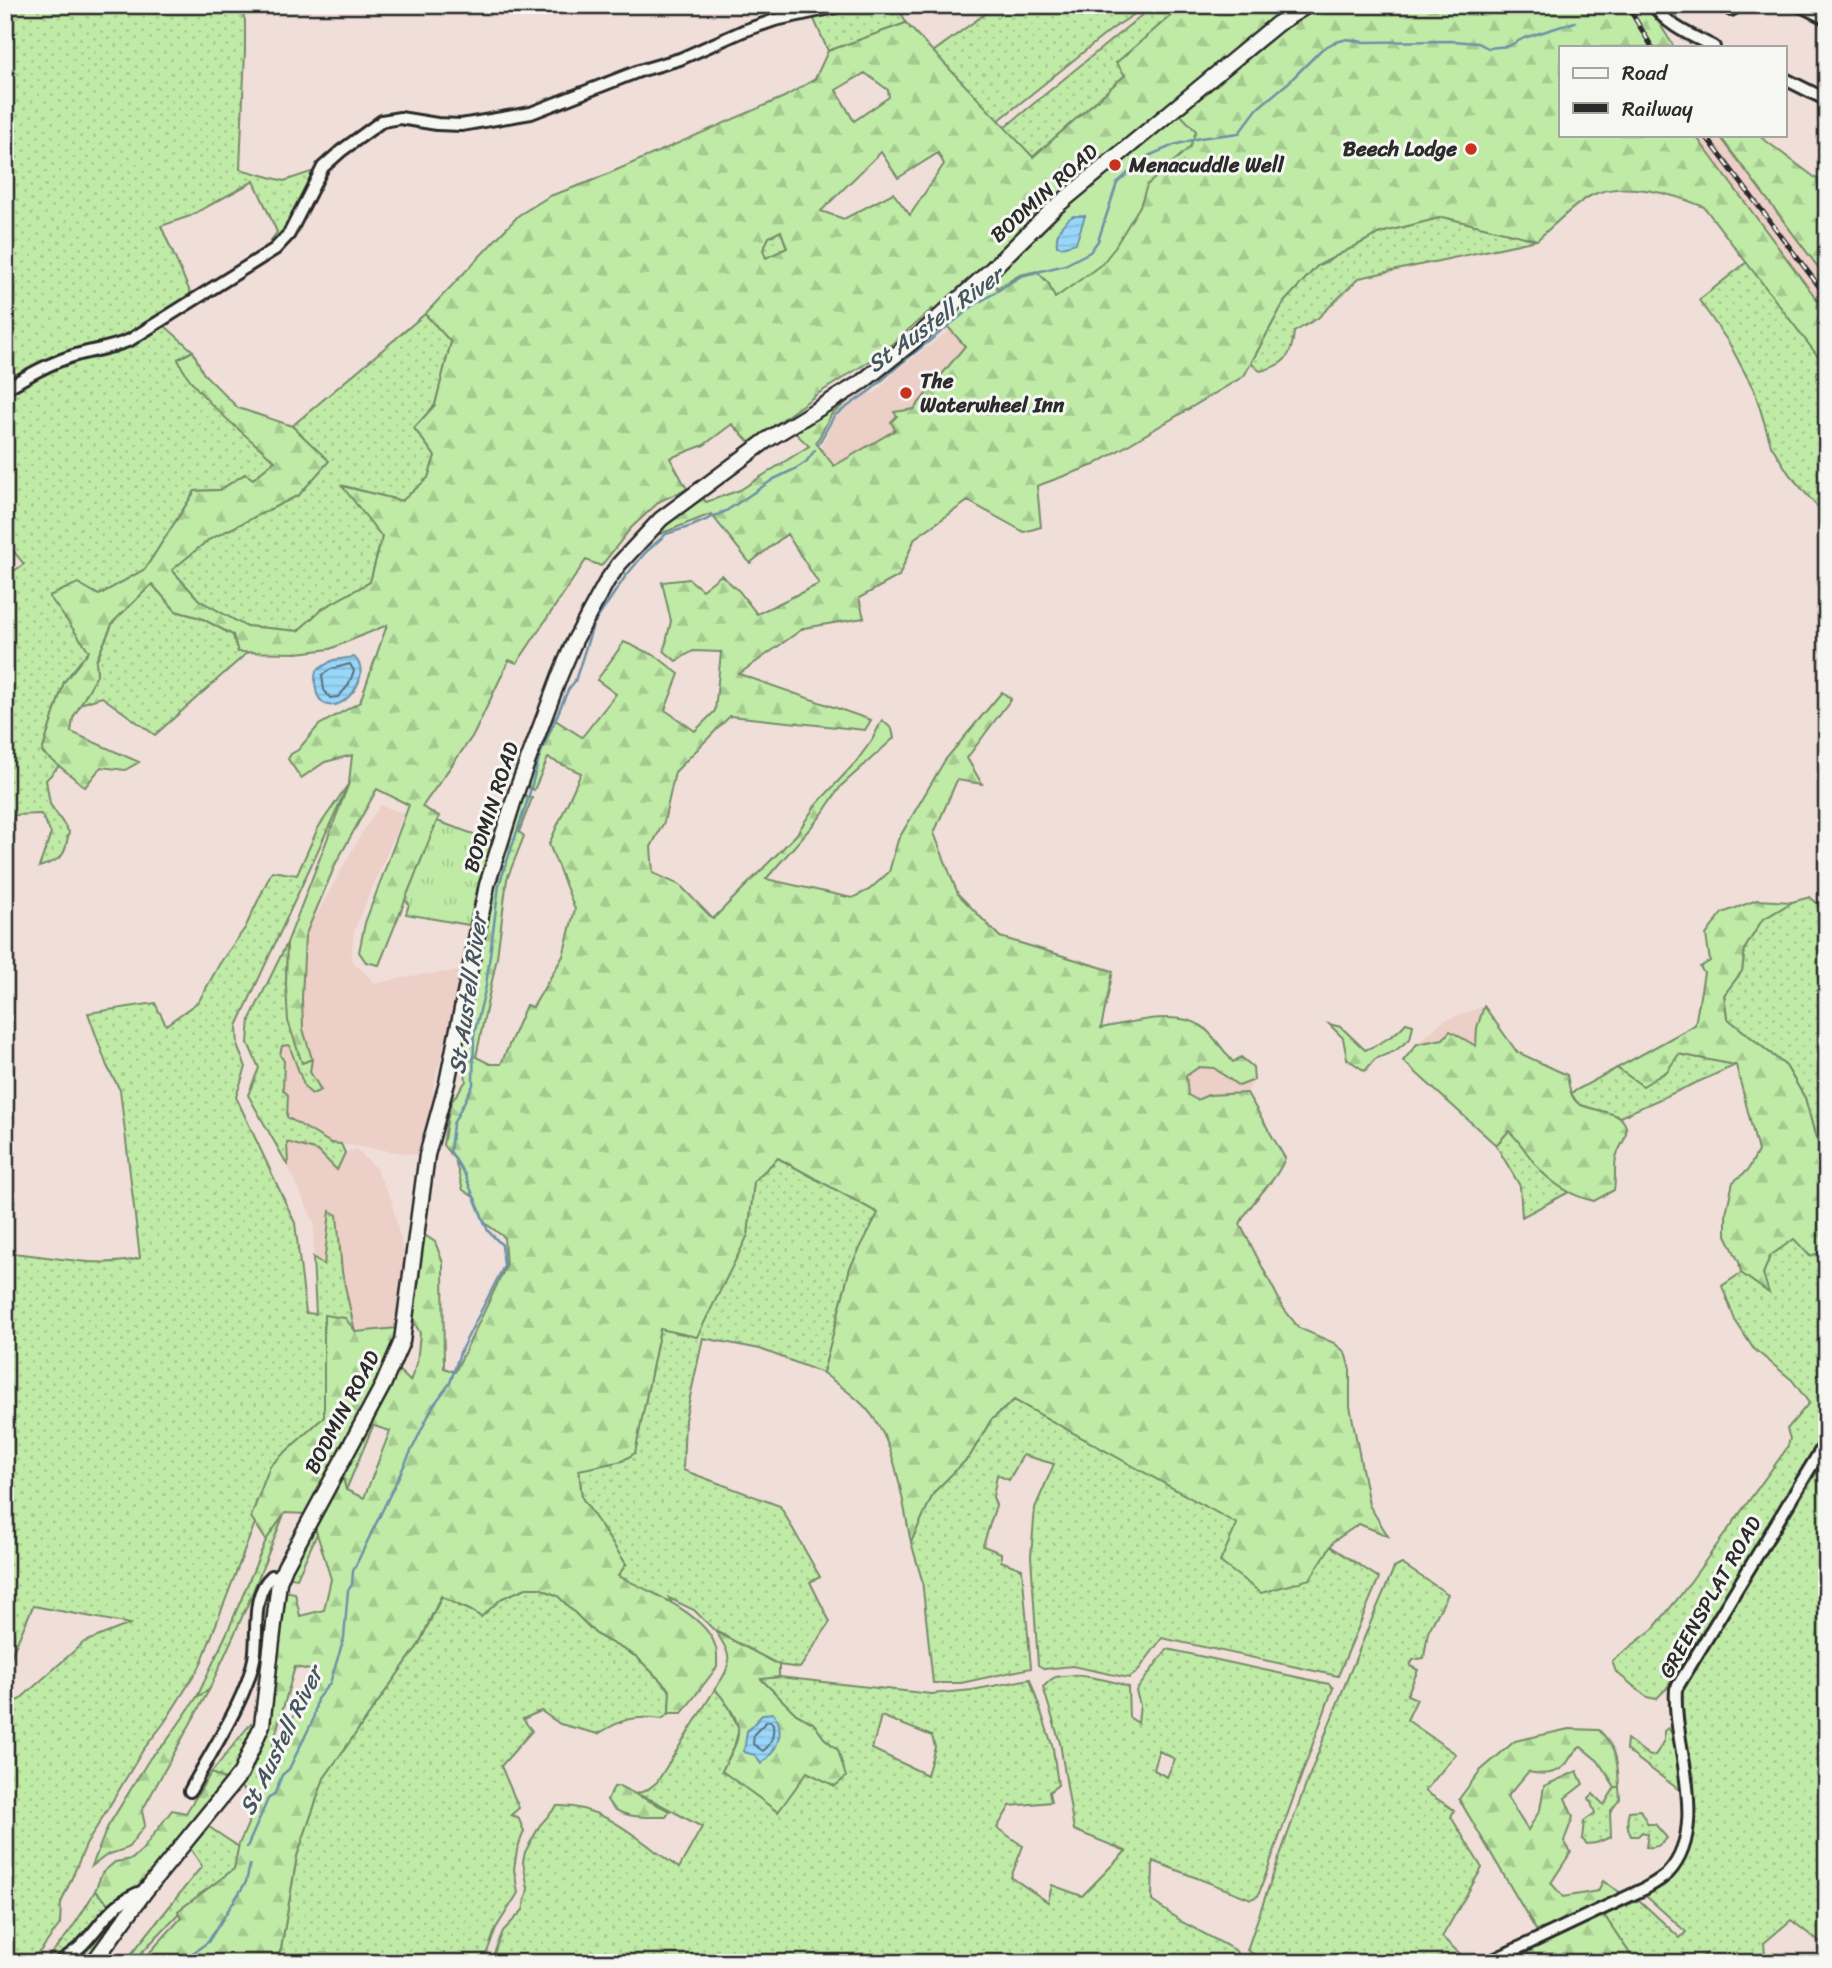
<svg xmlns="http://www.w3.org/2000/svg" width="1832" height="1968" font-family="Sriracha,sans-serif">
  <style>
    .built { fill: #eccfc7 }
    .grass { fill: url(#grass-dots); stroke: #768b69; stroke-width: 2; fill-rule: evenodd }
    .forest { fill: url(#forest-firs); stroke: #768b69; stroke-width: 2; fill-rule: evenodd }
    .park { fill: url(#park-tufts); stroke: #768b69; stroke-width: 2 }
    .garden { fill: #c0eba7; stroke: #768b69; stroke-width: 2 }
    .water { fill: url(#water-rules); stroke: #6d92a7; stroke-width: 2 }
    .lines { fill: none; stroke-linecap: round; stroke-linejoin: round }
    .shore { stroke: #57707e; stroke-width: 2 }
    .stream { stroke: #6d92a7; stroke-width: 2.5 }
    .minor-casing { stroke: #2b2b2b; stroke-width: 16 }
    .major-casing { stroke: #2b2b2b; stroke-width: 19 }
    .minor { stroke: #f6f6f2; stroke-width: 10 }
    .major { stroke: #f6f6f2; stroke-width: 14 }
    .rail-casing { stroke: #2b2b2b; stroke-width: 5 }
    .rail { stroke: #f6f6f2; stroke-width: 2.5; stroke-dasharray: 8; stroke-linecap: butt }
    .poi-dot { fill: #c8321e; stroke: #f6f6f2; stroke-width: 2.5 }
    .labels { text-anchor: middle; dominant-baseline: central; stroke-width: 6; stroke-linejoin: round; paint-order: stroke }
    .poi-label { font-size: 21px; font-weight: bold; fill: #2b2b2b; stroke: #f6f6f2; text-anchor: start }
    .street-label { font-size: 21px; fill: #2b2b2b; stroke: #f6f6f2 }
    .water-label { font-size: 23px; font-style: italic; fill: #46565f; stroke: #f6f6f2 }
  </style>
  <defs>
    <pattern id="grass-dots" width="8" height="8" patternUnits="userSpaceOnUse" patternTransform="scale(1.75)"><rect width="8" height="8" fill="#c0eba7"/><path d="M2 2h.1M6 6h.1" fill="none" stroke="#a5ca90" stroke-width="1.8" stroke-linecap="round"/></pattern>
    <pattern id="forest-firs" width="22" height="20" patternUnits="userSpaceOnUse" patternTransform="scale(1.75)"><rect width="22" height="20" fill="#c0eba7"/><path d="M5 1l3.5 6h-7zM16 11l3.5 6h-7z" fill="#a5ca90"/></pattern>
    <pattern id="park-tufts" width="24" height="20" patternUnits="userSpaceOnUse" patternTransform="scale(1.75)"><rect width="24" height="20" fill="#c0eba7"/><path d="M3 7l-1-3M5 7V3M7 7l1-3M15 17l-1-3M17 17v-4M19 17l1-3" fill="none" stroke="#a5ca90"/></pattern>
    <pattern id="water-rules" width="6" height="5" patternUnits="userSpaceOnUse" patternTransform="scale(1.75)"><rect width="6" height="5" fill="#99d7fa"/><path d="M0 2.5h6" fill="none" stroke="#84b9d6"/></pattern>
  </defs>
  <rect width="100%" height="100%" fill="#f0dfd9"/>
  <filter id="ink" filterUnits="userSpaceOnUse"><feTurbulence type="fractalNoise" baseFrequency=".0143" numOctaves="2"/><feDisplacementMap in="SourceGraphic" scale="14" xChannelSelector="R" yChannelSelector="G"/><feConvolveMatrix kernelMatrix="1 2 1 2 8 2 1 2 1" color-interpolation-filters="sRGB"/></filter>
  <g filter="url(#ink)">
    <g class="built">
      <polygon points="1695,135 1719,135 1827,279 1827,313"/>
      <polygon points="950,330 965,346 926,397 914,409 903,410 897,416 896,430 834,467 821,447 835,417 851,405 848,401 868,389 872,394 877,391 896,371"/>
      <polygon points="380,805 404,813 354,931 351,960 369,977 374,984 417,975 459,971 461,982 433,1087 433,1098 424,1139 418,1155 331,1143 281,1114 269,998 302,997 305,936 360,836"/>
      <polygon points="1484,1006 1477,1028 1476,1046 1443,1039 1417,1044 1443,1021"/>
      <polygon points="1199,1067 1214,1068 1239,1085 1254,1080 1247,1093 1208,1095 1197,1100 1188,1095 1186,1076"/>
      <polygon points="286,1142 318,1151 337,1170 345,1153 356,1149 375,1167 391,1199 408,1272 398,1328 355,1332 324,1265 313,1257 314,1222 288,1166"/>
    </g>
    <g class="grass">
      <polygon points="5,5 239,5 245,20 245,51 240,169 284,181 311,172 317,174 282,236 272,247 270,242 277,232 254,181 190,216 161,226 191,294 132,332 107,345 5,385"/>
      <polygon points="874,5 898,5 906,23 828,51 813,17"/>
      <polygon points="997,5 1148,5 1112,29 998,121 933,52"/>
      <polygon points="1154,5 1183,5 1117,63 1126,75 1033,157 1004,128"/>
      <path d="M 1443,217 L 1537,240 L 1359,278 L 1318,318 L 1294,332 C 1292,357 1285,365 1260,371 L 1251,363 L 1284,302 L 1317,266 L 1380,233 Z"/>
      <polygon points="781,231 787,248 766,259 763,250 769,236"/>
      <polygon points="1747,262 1827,368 1827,518 1789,474 1771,445 1755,392 1729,343 1699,300"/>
      <polygon points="425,314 451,342 435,405 414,428 435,456 428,478 402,501 344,486 382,537 370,582 322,609 298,631 245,626 199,600 172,570 208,540 299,495 328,461 292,426"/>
      <path d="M 165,326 L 193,351 L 178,359 C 192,394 247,435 275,461 L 253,479 L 245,474 L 220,490 L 195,491 L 145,569 L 99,595 L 89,651 L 64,682 L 42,752 L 59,766 L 46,780 L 50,804 L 69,832 C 64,857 64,859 39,867 L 51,833 L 41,814 L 14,815 L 6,863 L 5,577 L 24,564 L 5,541 L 5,395 L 71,360 L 119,348 Z"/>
      <polygon points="152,584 176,611 201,618 233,635 238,652 248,652 155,735 102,697 80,704 97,675 96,661 113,622"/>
      <path d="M 349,783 L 237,1026 L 238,1048 L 246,1067 L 236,1097 L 295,1223 L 306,1313 L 316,1314 L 313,1257 L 324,1265 L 330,1211 L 337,1215 L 342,1272 L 355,1332 L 324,1316 L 324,1417 L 270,1466 L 251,1517 L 255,1523 L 200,1666 L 164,1723 L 143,1750 L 86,1845 L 61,1903 L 60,1924 L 41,1950 L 26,1963 L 5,1963 L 5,1693 L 18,1701 L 84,1642 L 130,1624 L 33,1606 L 5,1670 L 5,1253 C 49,1254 97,1270 140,1258 L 120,1090 L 107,1066 L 88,1013 L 155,1003 L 166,1025 L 199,1001 L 220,963 L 245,928 L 272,871 L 297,875 L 318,828 Z"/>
      <polygon points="1810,897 1827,912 1827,1160 1815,1135 1805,1098 1786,1066 1727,1018 1724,995 1742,971 1745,948 1762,920 1792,902"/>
      <polygon points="287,943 286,985 302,1063 312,1059 310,1072 321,1090 312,1094 305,1088 289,1045 282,1046 280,1055 284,1061 283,1090 288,1095 287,1117 331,1143 341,1144 345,1153 337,1170 318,1151 287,1142 288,1166 248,1095 259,1068 248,1043 250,1019"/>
      <polygon points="1678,1054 1736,1065 1620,1117 1578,1104 1571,1093 1617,1068 1643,1085 1667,1071"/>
      <polygon points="1509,1130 1520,1140 1544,1174 1569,1192 1522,1217 1520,1186 1496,1145"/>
      <polygon points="778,1158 879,1213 850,1268 823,1373 760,1349 703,1338 685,1420 683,1470 780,1506 820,1577 810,1582 830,1622 800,1668 779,1665 715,1631 694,1610 669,1598 673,1605 618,1576 626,1564 582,1498 579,1469 622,1461 635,1453 660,1328 748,1235 754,1181"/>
      <polygon points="1794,1238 1810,1256 1827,1250 1827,1432 1667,1688 1656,1699 1647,1697 1616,1672 1612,1661 1653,1629 1680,1596 1787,1448 1790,1439 1787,1429 1809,1403 1792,1380 1753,1348 1735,1320 1722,1286 1741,1273 1768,1292 1763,1274 1770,1256"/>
      <polygon points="1014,1400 1238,1524 1309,1579 1330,1546 1379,1578 1338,1676 1162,1638 1137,1672 1129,1678 1072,1666 1045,1669 1038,1665 1031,1556 1035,1508 1054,1464 1023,1455 1009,1480 997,1475 993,1497 996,1505 983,1546 1001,1553 1001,1561 1022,1569 1031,1668 961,1683 933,1683 922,1580 911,1542 934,1492 970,1456 991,1420"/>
      <polygon points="367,1424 373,1426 346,1490 341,1470"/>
      <polygon points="1827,1456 1827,1725 1817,1740 1827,1765 1827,1948 1791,1920 1764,1943 1765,1955 1741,1963 1707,1963 1706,1954 1701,1958 1702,1963 1636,1963 1604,1915 1639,1900 1680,1938 1686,1932 1646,1896 1678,1870 1695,1822 1694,1777 1680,1707 1682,1689"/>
      <polygon points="285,1512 247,1606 209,1690 197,1697 230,1626 266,1540"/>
      <polygon points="314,1524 317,1534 297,1578 291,1577 291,1570"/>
      <path d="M 1402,1564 L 1448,1594 L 1428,1632 L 1424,1658 L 1413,1660 L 1410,1666 L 1418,1670 L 1407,1695 L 1417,1699 L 1407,1720 L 1456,1754 L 1425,1791 L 1454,1810 L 1451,1817 L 1482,1868 L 1442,1937 L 1470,1963 L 1268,1963 L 1247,1950 C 1291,1820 1339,1693 1394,1568 Z"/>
      <path d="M 526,1588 L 540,1588 L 558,1596 L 597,1635 L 636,1656 L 670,1690 L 669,1713 L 662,1719 C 634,1715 622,1719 598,1734 L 560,1724 L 541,1711 L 523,1719 L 532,1731 L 501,1766 L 519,1808 L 511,1815 L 518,1817 L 524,1831 L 517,1850 L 514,1869 L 518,1893 L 496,1928 L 483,1963 L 275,1963 L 281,1949 L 297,1856 L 324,1778 L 419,1644 L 442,1596 C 454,1606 469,1607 481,1617 L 502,1598 Z"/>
      <path d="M 1167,1649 L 1329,1684 L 1333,1688 L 1258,1896 L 1251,1899 L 1153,1861 L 1152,1901 L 1182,1922 L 1235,1950 L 1244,1963 L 490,1963 L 503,1931 L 523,1910 L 528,1889 L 523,1862 L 525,1852 L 540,1825 L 557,1806 C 605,1804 643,1844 679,1868 L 702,1827 L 652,1800 L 636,1794 L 647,1790 L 657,1782 L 715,1689 L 725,1699 L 739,1729 L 734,1747 L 722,1771 L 808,1772 L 838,1750 L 824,1738 L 813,1723 L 796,1714 L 760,1678 L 779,1677 L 931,1694 L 972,1690 L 1030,1679 L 1053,1748 L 1058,1785 L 1049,1792 L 1051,1802 L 1010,1806 L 997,1828 L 1023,1846 L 1011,1877 L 1048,1902 L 1052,1885 L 1082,1896 L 1126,1851 L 1074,1830 L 1060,1743 L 1043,1687 C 1047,1684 1051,1678 1056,1677 C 1073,1672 1112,1680 1128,1687 L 1129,1717 L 1138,1723 L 1140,1705 L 1136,1691 ZM 881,1716 L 932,1736 L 935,1747 L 927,1775 L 872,1749 ZM 1159,1751 L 1175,1759 L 1167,1777 L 1154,1770 Z"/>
      <polygon points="251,1723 253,1729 237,1767 229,1781 211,1773"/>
      <polygon points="1668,1728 1673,1735 1682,1792 1626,1750 1627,1739 1650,1756 1655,1755 1664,1742 1664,1731"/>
      <polygon points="1615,1787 1619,1787 1620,1799 1610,1812 1611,1837 1596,1843 1587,1844 1582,1839 1584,1821 1595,1813 1589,1798 1593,1794 1604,1805"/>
      <path d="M 1640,1810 L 1648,1824 L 1655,1824 L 1667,1838 C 1660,1846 1656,1848 1646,1847 L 1648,1834 L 1642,1832 L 1638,1836 L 1631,1836 C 1627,1828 1626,1820 1629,1811 Z"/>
      <polygon points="209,1827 239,1847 234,1869 178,1911 179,1913 132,1963 124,1963 202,1866 190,1848"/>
      <path d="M 95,1891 L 109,1904 C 91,1925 72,1963 41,1963 C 64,1943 80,1917 95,1891 Z"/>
    </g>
    <g class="forest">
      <path d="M 1183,5 L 1352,5 L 1401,8 L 1423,5 L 1648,5 L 1674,47 L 1561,47 L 1561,135 L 1695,135 L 1827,313 L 1827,368 L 1704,207 C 1674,194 1624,180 1592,195 C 1574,204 1552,227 1537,240 L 1443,217 L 1380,233 L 1317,266 L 1284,302 L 1244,376 L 1094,465 L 1037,486 L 1041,527 L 1024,532 L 968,501 L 915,538 L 899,576 L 859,598 L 864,618 L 804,628 L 739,674 L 871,720 L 865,730 L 730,716 L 675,772 L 664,822 L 651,847 L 653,873 L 680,885 L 713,919 L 796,835 L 815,806 L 855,763 L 872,740 L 882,720 L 892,729 L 894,738 L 841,786 L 820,817 L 766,879 L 852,898 L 869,890 L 889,872 L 898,840 L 945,760 L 1002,692 L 1011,699 L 967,758 L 982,784 L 957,780 L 934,833 L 958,894 L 1000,937 L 1113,971 L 1101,1028 C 1128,1023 1174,1010 1200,1025 C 1210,1030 1225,1053 1233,1062 L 1241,1057 L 1253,1067 L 1254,1080 L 1239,1086 L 1214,1068 L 1199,1067 L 1186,1076 L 1188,1095 L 1197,1100 L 1208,1095 L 1247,1093 L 1285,1158 C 1276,1183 1251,1199 1240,1224 L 1284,1309 L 1299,1328 L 1334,1343 L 1345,1352 L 1350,1370 L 1350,1406 L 1369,1505 L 1388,1536 L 1359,1524 L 1334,1541 L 1310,1579 L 1261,1593 L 1220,1562 L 1237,1524 L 1014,1400 L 991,1420 L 970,1456 L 934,1492 L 911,1542 C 901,1497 897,1438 862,1404 C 850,1392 836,1383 823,1373 L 850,1268 L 878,1213 L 778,1158 L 754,1181 L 748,1235 L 697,1337 L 660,1329 L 635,1453 L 622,1461 L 579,1470 L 582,1498 L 626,1564 L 618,1576 C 647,1590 704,1613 715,1645 C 718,1652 717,1660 717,1667 L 682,1713 L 669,1713 L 670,1690 L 636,1656 L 597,1635 L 558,1596 L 540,1588 L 526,1588 L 502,1598 L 481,1617 C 468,1606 455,1606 441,1596 L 419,1644 L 324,1778 L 297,1856 L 281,1949 L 275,1963 L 140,1963 L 181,1918 L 178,1911 L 234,1869 L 239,1844 L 259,1799 L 238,1786 L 259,1754 L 271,1718 L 284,1591 L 295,1593 L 300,1616 L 324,1610 L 331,1579 L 314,1524 L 341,1470 L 346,1490 L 364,1498 L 390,1431 L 367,1424 L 394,1366 L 410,1381 L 417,1363 L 420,1333 L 411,1316 L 423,1234 L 435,1242 L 443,1263 L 444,1368 L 455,1372 L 506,1266 L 504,1237 L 485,1223 L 475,1198 L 463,1190 L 455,1160 L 443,1145 L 450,1104 L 466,1081 L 462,1038 L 488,899 L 523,795 L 532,798 L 519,832 L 524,836 L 507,879 L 497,957 L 476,1057 L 490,1064 L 501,1064 L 526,1005 L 533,1007 L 563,956 L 575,909 L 549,844 L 581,773 L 548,758 L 534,790 L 529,788 L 528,783 L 547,717 L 552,718 L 582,737 L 616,694 L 597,680 L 624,642 L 656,656 L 679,674 L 665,710 L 695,731 L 715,711 L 721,652 L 693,651 L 676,661 L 664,651 L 671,621 L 662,582 L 689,579 L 702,590 L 721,575 L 739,591 L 757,614 L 819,584 L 787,534 L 750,563 L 711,514 L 660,534 L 653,526 L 699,491 L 706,502 L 740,490 L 809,446 L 788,426 L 846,389 L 848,401 L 831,415 L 816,443 L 834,466 L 895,430 L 891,422 L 897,416 L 894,412 L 914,409 L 965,346 L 932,309 L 881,354 L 816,395 L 750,443 L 732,424 L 704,445 L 670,458 L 687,489 L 660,501 L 631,528 L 601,566 L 586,560 L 517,663 L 509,660 L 474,734 L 422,807 L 439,816 L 379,965 L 366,962 L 359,952 L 365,923 L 409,805 L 377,789 L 336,863 L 305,936 L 302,998 L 303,1029 L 312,1059 L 302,1063 L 288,1021 L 286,985 L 287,943 L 349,783 L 352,755 L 325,762 L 301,778 L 288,759 L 291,754 L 298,750 L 319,725 L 360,702 L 387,625 L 330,649 L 297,653 L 238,652 L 233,635 L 201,618 L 176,611 L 152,584 L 113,622 L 96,661 L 97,675 L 73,718 L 71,732 L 139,762 L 125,770 L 101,767 L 85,787 L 42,752 L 64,682 L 89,651 L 49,596 L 78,583 L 99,595 L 145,569 L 195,491 L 220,490 L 245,474 L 253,479 L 275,461 C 246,435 192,394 178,359 L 193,351 L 203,373 L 238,408 L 292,426 L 329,461 L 299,495 L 208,540 L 172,570 L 199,600 L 245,626 L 298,631 L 322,609 L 370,582 L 382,537 L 342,486 L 402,501 L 428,478 L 435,456 L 414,428 L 435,405 L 451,342 L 425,314 L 519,215 L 550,196 L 589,182 L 784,97 L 815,79 L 828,51 L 906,23 L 1033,157 L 1125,75 L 1116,63 ZM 865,73 L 888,90 L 889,97 L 854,121 L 836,90 ZM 881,152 L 898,178 L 938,153 L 944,164 L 910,215 L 893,193 L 844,219 L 821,211 ZM 781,231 L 787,248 L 766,258 L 763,250 L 769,237 ZM 295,1667 L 310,1670 L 309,1679 L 279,1751 L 272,1746 Z"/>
      <polygon points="1719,135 1758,135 1817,179 1827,214 1827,279"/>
      <polygon points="1757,900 1792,902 1762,920 1745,948 1742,971 1724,995 1727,1018 1786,1066 1805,1098 1815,1135 1827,1160 1827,1250 1810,1256 1794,1239 1770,1256 1763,1274 1769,1293 1741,1273 1739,1262 1726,1235 1726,1213 1733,1182 1748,1170 1758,1151 1736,1065 1679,1054 1667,1071 1643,1086 1617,1068 1695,1025 1704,973 1700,967 1710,961 1706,935 1722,913"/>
      <path d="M 1484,1006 L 1517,1052 L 1567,1075 C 1569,1085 1570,1098 1579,1104 C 1592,1112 1623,1110 1626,1127 C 1628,1139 1618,1147 1616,1158 C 1614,1167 1616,1179 1614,1190 L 1594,1201 C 1576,1197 1559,1188 1545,1175 C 1531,1162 1523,1144 1509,1131 L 1496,1145 L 1403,1061 L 1417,1044 L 1443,1039 L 1450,1031 L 1476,1046 L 1477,1028 Z"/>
      <path d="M 1406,1023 L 1413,1025 L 1410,1039 L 1395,1051 L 1375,1059 L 1365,1071 L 1347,1059 L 1343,1038 L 1329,1024 L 1341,1027 L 1365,1050 C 1381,1043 1395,1036 1406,1023 Z"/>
      <polygon points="324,1315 345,1318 356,1332 398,1328 372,1391 306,1514 285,1513 266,1540 251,1517 270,1466 324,1417"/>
      <path d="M 715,1631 L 779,1665 L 779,1677 L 761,1679 L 796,1714 L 813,1723 L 824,1738 L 838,1750 L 846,1777 L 835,1786 L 807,1772 L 778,1812 L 722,1771 C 728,1759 740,1741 738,1728 C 737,1716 723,1698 715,1689 C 733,1665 733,1655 715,1631 Z"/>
      <polygon points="209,1690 142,1811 145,1825 128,1848 107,1855 92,1866 107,1828 150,1758 166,1742 197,1697"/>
      <path d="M 1569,1729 L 1599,1730 C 1617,1748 1618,1762 1619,1787 L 1615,1787 L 1598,1761 L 1581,1747 C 1572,1751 1572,1757 1566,1764 C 1556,1775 1543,1775 1528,1772 L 1507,1797 L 1528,1830 L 1540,1810 L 1544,1786 L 1577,1771 L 1583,1784 L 1565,1798 L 1573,1817 L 1564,1841 L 1571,1852 L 1551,1883 L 1563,1897 L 1598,1891 L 1603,1881 L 1621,1893 L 1549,1927 L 1536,1930 L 1459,1799 L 1480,1771 L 1515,1741 Z"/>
      <polygon points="211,1773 229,1781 145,1882 109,1904 95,1891 102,1873 115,1862 132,1859 142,1850 172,1810 186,1813"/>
      <path d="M 619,1786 L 670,1811 L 666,1817 C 646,1817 618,1820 607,1800 L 614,1787 Z"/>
      <polygon points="127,1905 86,1963 69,1963 84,1952 102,1928"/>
      <polygon points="1604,1915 1636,1963 1529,1963 1527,1951"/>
    </g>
    <polygon class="park" points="437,821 493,841 478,886 469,925 406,914 409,904 405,900"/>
    <polygon class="garden" points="1177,111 1196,131 1190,147 1147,185 1140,206 1113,250 1102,264 1055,298 1049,284 1037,271 1020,275 997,288 991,278 1090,186"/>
    <g class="water">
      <path d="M 1073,216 L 1085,216 L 1076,243 L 1062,247 L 1057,246 C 1055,232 1062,223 1073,216 Z"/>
      <path d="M 354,657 C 378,677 331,728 317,694 C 315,686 314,679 316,671 L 333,660 Z"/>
      <path d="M 773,1713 C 787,1731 777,1751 761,1764 L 755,1755 L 744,1752 L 747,1731 L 763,1714 Z"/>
    </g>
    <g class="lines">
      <g class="shore">
        <polygon points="350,664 354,671 348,686 338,697 330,698 324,690 322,675 331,669"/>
        <path d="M 766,1722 L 770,1721 L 773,1724 C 774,1734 772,1745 763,1751 L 753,1744 L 754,1734 Z"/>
      </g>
      <g class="stream">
        <polyline points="818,445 834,416 871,390 898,366 972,307 1021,276 1065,265 1090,252 1098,241 1117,183 1146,157 1174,145 1200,138 1239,133 1258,108 1289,82 1322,49 1333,43 1347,39 1363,42 1453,41 1478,43 1488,48 1509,46 1524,38 1575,22"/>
        <polyline points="247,1847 268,1799 275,1793 282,1775 289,1769 313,1720 317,1699 330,1683 344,1638 348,1590 352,1585 353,1571 433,1406 450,1383 461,1350 504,1266 502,1245 488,1231 465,1175 450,1151 453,1124 473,1085 474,1035 486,986 499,885 528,799 540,755 568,690 575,681 593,625 625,577 645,553 666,534 692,526 726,511 774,479 795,469 806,462 815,450"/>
        <polyline points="179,1963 208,1942 246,1882 250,1865"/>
      </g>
      <g class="minor-casing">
        <g id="minor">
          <path d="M 1654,5 C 1665,25 1695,37 1714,47"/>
          <polyline points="1799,5 1825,18"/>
          <polyline points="1731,10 1740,5"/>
          <polyline points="1785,79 1827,100"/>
          <path d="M 5,389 C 27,376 51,362 76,355 C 94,350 112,348 130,340 L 275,249 L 289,234 L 323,167 L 341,151 L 382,121 L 400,118 L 437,124 L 461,125 L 531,113 L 639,71 L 680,59 L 743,31 L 775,20 L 845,5"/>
          <path d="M 190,1791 C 210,1753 246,1700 254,1659 C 259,1633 250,1595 272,1576 L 281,1577"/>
          <path d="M 59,1963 C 66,1957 75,1952 82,1945 C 105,1921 111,1902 146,1890"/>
          <path d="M 1487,1963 L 1646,1888 C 1653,1884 1662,1879 1668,1873 C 1711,1827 1672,1743 1676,1689 L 1827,1440"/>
        </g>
      </g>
      <g class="major-casing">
        <polyline id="major" points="93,1963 146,1890 241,1773 262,1725 279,1582 285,1567 383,1385 402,1341 427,1155 447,1083 487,885 518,787 560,675 575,640 607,581 619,564 661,519 767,440 862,382 912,342 991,270 1053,209 1277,24 1308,5"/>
      </g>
      <use href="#minor" class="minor"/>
      <use href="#major" class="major"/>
      <g class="rail-casing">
        <g id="rail">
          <polyline points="1627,5 1652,47"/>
          <polyline points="1705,135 1827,297"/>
        </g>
      </g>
      <use href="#rail" class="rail"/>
    </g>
  </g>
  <g class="poi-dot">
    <circle cx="1471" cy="149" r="7"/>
    <circle cx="1115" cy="165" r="7"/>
    <circle cx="906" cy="393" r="7"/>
  </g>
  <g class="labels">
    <g class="poi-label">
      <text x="1457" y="149" text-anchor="end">Beech Lodge</text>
      <text x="1129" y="165">Menacuddle Well</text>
      <text x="920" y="381">The<tspan x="920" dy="24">Waterwheel Inn</tspan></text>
    </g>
    <g class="street-label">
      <text transform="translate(1044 193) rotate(-42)">BODMIN ROAD</text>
      <text transform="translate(491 807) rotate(-72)">BODMIN ROAD</text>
      <text transform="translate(342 1412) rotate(-62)">BODMIN ROAD</text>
      <text transform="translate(1710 1597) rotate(-60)">GREENSPLAT ROAD</text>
    </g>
    <g class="water-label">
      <text transform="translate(935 320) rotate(-36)">St Austell River</text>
      <text transform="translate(468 994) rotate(-82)">St Austell River</text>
      <text transform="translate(281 1741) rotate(-64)">St Austell River</text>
    </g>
  </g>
  <rect width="1832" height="1968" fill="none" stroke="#f6f6f2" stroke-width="28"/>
  <rect x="14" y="14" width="1804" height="1940" fill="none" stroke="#2b2b2b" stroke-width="2.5" filter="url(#ink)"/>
  <rect x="1559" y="46" width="228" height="91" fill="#f6f6f2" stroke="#a5a5a2" stroke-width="2"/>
  <rect x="1573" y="68" width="35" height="10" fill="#f6f6f2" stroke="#a5a5a2" stroke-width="2"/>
  <text x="1622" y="80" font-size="21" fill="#2b2b2b">Road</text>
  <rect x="1573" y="103" width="35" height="10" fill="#2b2b2b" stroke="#a5a5a2" stroke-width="2"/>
  <text x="1622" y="116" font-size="21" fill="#2b2b2b">Railway</text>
</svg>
